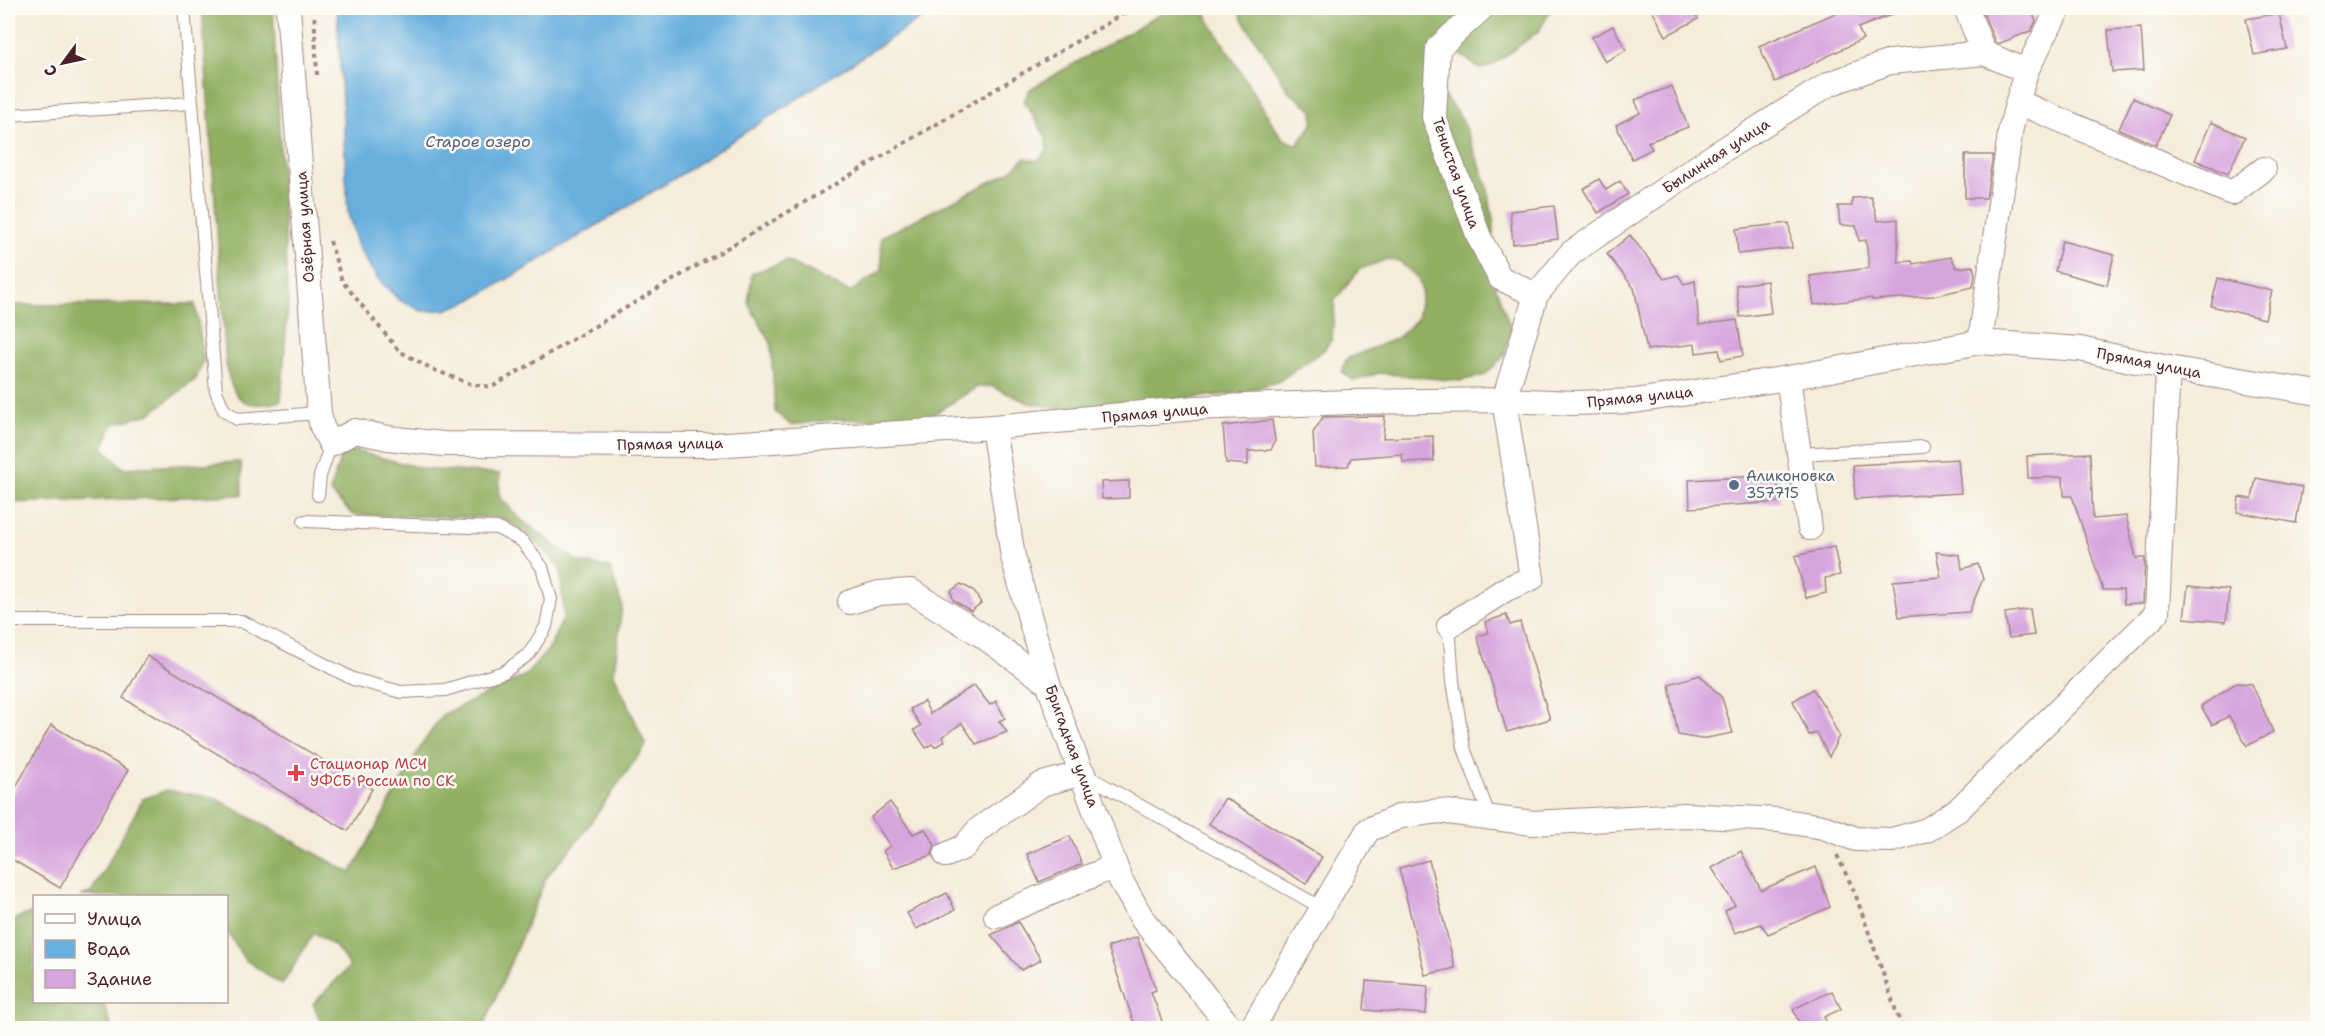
<svg xmlns="http://www.w3.org/2000/svg" width="2325" height="1036" font-family="'Shantell Sans',sans-serif">
  <style>
    .forest { fill: #92b063; stroke: #6e6847; stroke-width: 1.5 }
    .water { fill: #67afde; stroke: #586784; stroke-width: 1.5 }
    .building { fill: #d7a5de }
    .lines { fill: none; stroke-linecap: round; stroke-linejoin: round }
    .lane-casing { stroke: #a08682; stroke-width: 14 }
    .street-casing { stroke: #a08682; stroke-width: 26 }
    .path { stroke: #a08682; stroke-width: 4; stroke-dasharray: 4.5 4.5; stroke-linecap: butt }
    .lane { stroke: #fff; stroke-width: 12 }
    .street { stroke: #fff; stroke-width: 24 }
    .service-dot { fill: #5c6f8a; stroke: #fdfcf7; stroke-width: 2 }
    .health-dot { fill: #e0444e; stroke: #fdfcf7; stroke-width: 2 }
    .labels { text-anchor: middle; dominant-baseline: central; stroke-width: 5; stroke-linejoin: round; paint-order: stroke }
    .street-label { font-size: 15px; fill: #4a1f2b; stroke: #fdfcf7 }
    .service-label { font-size: 15px; fill: #4e5e75; stroke: #fdfcf7; text-anchor: start }
    .health-label { font-size: 15px; fill: #be3a42; stroke: #fdfcf7; text-anchor: start }
    .water-label { font-size: 16px; font-style: italic; fill: #565973; stroke: #fdfcf7 }
  </style>
  <rect width="100%" height="100%" fill="#fdfcf7"/>
  <filter id="ink" filterUnits="userSpaceOnUse"><feTurbulence type="fractalNoise" baseFrequency=".0167" numOctaves="2"/><feDisplacementMap in="SourceGraphic" scale="12" xChannelSelector="R" yChannelSelector="G"/><feConvolveMatrix kernelMatrix="1 2 1 2 8 2 1 2 1" color-interpolation-filters="sRGB"/></filter>
  <filter id="wash" filterUnits="userSpaceOnUse"><feTurbulence type="fractalNoise" baseFrequency=".008" numOctaves="4" result="noise"/><feDisplacementMap in="SourceGraphic" scale="24" xChannelSelector="R" yChannelSelector="G"/><feGaussianBlur stdDeviation="1.35" result="paint"/><feColorMatrix in="noise" values="0 0 0 0 0 0 0 0 0 0 0 0 0 0 0 0 0 1.4 0 .05"/><feComposite in="paint" operator="in"/></filter>
  <g filter="url(#wash)">
    <rect width="100%" height="100%" fill="#f5ecd9"/>
    <g class="forest">
      <path d="M 202,8 L 273,8 L 288,303 L 281,401 C 244,410 233,402 226,365 Z"/>
      <polygon points="1171,8 1194,8 1204,12 1275,128 1284,139 1297,145 1313,123 1313,110 1290,93 1242,19 1238,8 1552,8 1539,31 1493,65 1480,69 1457,52 1447,62 1436,86 1462,119 1487,184 1494,226 1489,268 1511,329 1504,356 1485,375 1459,381 1379,373 1354,381 1342,372 1346,359 1397,338 1417,319 1422,292 1418,278 1399,261 1385,260 1360,269 1335,300 1332,339 1324,350 1279,381 1241,393 1070,410 1029,403 991,386 977,387 921,422 839,419 791,425 775,412 771,343 748,303 752,273 787,261 850,292 882,270 881,237 1008,173 1025,158 1038,161 1047,150 1046,137 1024,101 1030,89"/>
      <polygon points="195,304 204,359 196,379 149,414 114,424 103,447 123,468 241,462 242,495 8,503 8,305"/>
      <polygon points="352,450 424,469 500,474 499,496 519,518 578,562 610,568 622,605 614,674 646,745 578,840 547,876 483,1028 324,1028 313,1004 350,966 335,946 314,933 282,985 244,959 227,931 226,896 80,896 91,893 143,799 167,790 215,798 351,873 421,746 442,715 526,675 548,650 564,617 560,567 525,532 503,518 353,515 330,492 340,458"/>
      <polygon points="34,912 34,1002 103,1002 112,1028 8,1028 8,930 17,918"/>
    </g>
    <polygon class="water" points="337,8 937,8 675,178 528,267 471,300 445,310 422,311 399,300 377,278 358,247 348,213"/>
    <g id="blocks">
      <g class="building">
        <polygon points="1651,8 1692,8 1698,19 1666,36"/>
        <polygon points="1847,8 1908,8 1858,28 1863,39 1775,82 1759,46"/>
        <polygon points="1981,8 2030,8 2036,21 2031,31 1998,44 1995,42"/>
        <polygon points="2279,13 2287,49 2254,55 2246,19"/>
        <polygon points="1613,26 1626,50 1605,62 1592,37"/>
        <polygon points="2141,28 2144,70 2112,72 2108,30"/>
        <polygon points="1672,86 1688,127 1648,142 1652,149 1632,159 1616,125 1640,113 1635,100"/>
        <polygon points="2133,98 2170,115 2156,145 2119,129"/>
        <polygon points="2211,122 2245,137 2228,174 2195,160"/>
        <polygon points="1965,155 1993,155 1986,198 1965,198"/>
        <polygon points="1599,179 1606,190 1620,181 1628,194 1598,213 1583,189"/>
        <polygon points="1871,197 1878,221 1898,219 1898,262 1912,261 1913,264 1951,257 1957,268 1973,266 1975,274 1973,287 1933,296 1872,300 1872,298 1814,305 1810,276 1869,268 1866,240 1859,241 1856,226 1840,225 1838,206 1852,206 1852,198"/>
        <polygon points="1554,206 1558,239 1513,244 1510,211"/>
        <polygon points="1789,223 1792,248 1738,254 1736,229"/>
        <polygon points="1630,235 1664,279 1678,275 1684,284 1695,281 1699,325 1737,320 1743,356 1721,360 1719,350 1696,353 1695,344 1647,350 1634,288 1607,254"/>
        <polygon points="2062,241 2114,255 2107,285 2055,271"/>
        <polygon points="2218,278 2272,291 2265,319 2211,306"/>
        <polygon points="1767,281 1771,313 1740,317 1736,285"/>
        <polygon points="1385,416 1383,438 1433,436 1434,461 1403,462 1402,454 1351,458 1348,466 1315,467 1313,433 1323,417"/>
        <polygon points="1272,420 1275,441 1271,450 1248,451 1248,465 1226,463 1223,426"/>
        <polygon points="2090,453 2093,519 2126,516 2136,558 2145,558 2143,603 2124,604 2123,590 2103,590 2072,496 2064,496 2063,477 2028,478 2027,456"/>
        <polygon points="1958,459 1961,493 1855,499 1853,465"/>
        <polygon points="1778,475 1779,502 1690,508 1689,480"/>
        <polygon points="2256,478 2302,487 2296,523 2237,512 2239,497 2252,499"/>
        <polygon points="1129,481 1129,498 1102,499 1101,482"/>
        <polygon points="1834,547 1840,575 1825,578 1826,593 1806,598 1795,556"/>
        <polygon points="1936,552 1960,555 1962,569 1978,564 1983,579 1969,612 1899,617 1893,581 1941,577"/>
        <polygon points="961,584 974,591 981,603 971,611 953,600 951,591"/>
        <polygon points="2188,586 2229,590 2226,622 2184,618"/>
        <polygon points="2030,609 2034,635 2009,638 2005,613"/>
        <polygon points="1506,615 1510,625 1520,622 1550,719 1507,732 1477,636 1488,633 1485,622"/>
        <polygon points="147,656 372,789 348,831 123,698"/>
        <polygon points="1700,675 1722,698 1733,733 1701,739 1678,735 1669,684"/>
        <polygon points="2236,683 2252,684 2273,732 2247,746 2229,716 2212,725 2201,706"/>
        <polygon points="974,685 990,705 996,701 1005,718 999,721 1007,732 976,744 962,723 942,737 945,741 935,747 932,744 926,748 914,730 921,726 910,709 924,701 930,714"/>
        <polygon points="1813,689 1827,711 1839,736 1829,757 1817,733 1809,735 1793,701"/>
        <polygon points="51,725 128,770 60,888 8,857 8,801"/>
        <polygon points="1225,798 1322,857 1306,884 1209,824"/>
        <polygon points="890,802 913,834 925,829 935,845 932,855 893,868 883,851 890,846 871,817"/>
        <polygon points="1070,836 1082,864 1039,882 1027,854"/>
        <polygon points="1741,851 1761,890 1816,867 1830,907 1768,934 1761,924 1735,933 1725,911 1735,905 1712,868"/>
        <polygon points="1429,860 1455,968 1425,975 1399,868"/>
        <polygon points="947,893 955,910 916,929 907,913"/>
        <polygon points="1018,922 1041,960 1021,970 991,935"/>
        <polygon points="1137,937 1156,990 1151,992 1165,1029 1136,1029 1108,947"/>
        <polygon points="1366,981 1428,986 1426,1014 1364,1010"/>
        <polygon points="1832,991 1841,1009 1824,1017 1830,1029 1802,1029 1793,1009"/>
      </g>
    </g>
  </g>
  <g filter="url(#ink)">
    <use href="#blocks" fill-opacity="0" stroke="#a08682" stroke-width="1.5"/>
    <g class="lines">
      <g class="lane-casing">
        <g id="lane">
          <polyline points="184,8 216,391 224,410 237,419 319,413"/>
          <polyline points="8,115 192,103"/>
          <polyline points="1799,454 1923,447"/>
          <polyline points="318,495 320,476 331,444"/>
          <polyline points="8,621 241,621 353,679 401,692 445,690 504,672 529,654 546,627 551,599 542,567 522,541 497,528 304,521"/>
          <polyline points="1449,626 1453,681 1464,748 1490,818"/>
          <polyline points="1084,774 1322,908"/>
        </g>
      </g>
      <g class="street-casing">
        <g id="street">
          <polyline points="288,8 319,413 322,427 331,444 355,431 388,438 443,444 712,445 993,427 1195,408 1350,402 1504,400 1574,403 1635,401 1788,378 1980,342 2080,349 2168,368 2318,393"/>
          <polyline points="1482,8 1438,48 1434,117 1479,237 1500,278 1536,295"/>
          <polyline points="1966,8 1984,53"/>
          <polyline points="2018,102 2232,193 2264,169"/>
          <polyline points="1980,342 2011,127 2026,71 2059,8"/>
          <polyline points="1788,378 1810,528"/>
          <polyline points="993,427 1013,557 1048,683 1120,879 1143,920 1231,1028"/>
          <polyline points="850,602 879,593 911,591 980,634 1048,683"/>
          <polyline points="1449,626 1506,589 1532,578 1504,400 1536,295 1571,253 1715,155 1829,84 1890,62 1984,53 2026,71"/>
          <polyline points="946,855 964,847 978,830 1042,784 1083,773"/>
          <polyline points="996,916 1115,866"/>
          <polyline points="1252,1028 1368,830 1401,816 1439,811 1533,823 1686,815 1778,820 1823,827 1856,839 1892,840 1927,830 1959,809 2157,613 2168,368"/>
        </g>
      </g>
      <g class="path">
        <polyline points="314,8 317,75"/>
        <polyline points="330,241 342,281 399,351 434,370 471,384 492,387 1133,8"/>
        <polyline points="1837,855 1855,893 1902,1028"/>
      </g>
      <use href="#lane" class="lane"/>
      <use href="#street" class="street"/>
    </g>
  </g>
  <circle class="service-dot" cx="1734" cy="485" r="6"/>
  <path class="health-dot" d="M293 764h6v6h6v6h-6v6h-6v-6h-6v-6h6z"/>
  <g class="labels">
    <g class="street-label">
      <text transform="translate(1716 156) rotate(-33)">Былинная улица</text>
      <text transform="translate(1456 173) rotate(71)">Тенистая улица</text>
      <text transform="translate(305 227) rotate(-94)">Озёрная улица</text>
      <text transform="translate(2149 363) rotate(11)">Прямая улица</text>
      <text transform="translate(1640 397) rotate(-6)">Прямая улица</text>
      <text transform="translate(1155 413) rotate(-5)">Прямая улица</text>
      <text transform="translate(670 444) rotate(-1)">Прямая улица</text>
      <text transform="translate(1072 746) rotate(70)">Бригадная улица</text>
    </g>
    <g class="service-label">
      <text x="1746" y="476">Аликоновка<tspan x="1746" dy="17">357715</tspan></text>
    </g>
    <g class="health-label">
      <text x="310" y="764">Стационар МСЧ<tspan x="310" dy="17">УФСБ России по СК</tspan></text>
    </g>
    <g class="water-label">
      <text x="478" y="141">Старое озеро</text>
    </g>
  </g>
  <rect width="2325" height="1036" fill="none" stroke="#fdfcf7" stroke-width="30"/>
  <rect x="33" y="895" width="195" height="108" fill="#fdfcf7" stroke="#b5a4a5" stroke-width="1.5"/>
  <rect x="45" y="914" width="30" height="9" fill="#ffffff" stroke="#b5a4a5" stroke-width="1.5"/>
  <text x="87" y="925" font-size="18" fill="#4a1f2b">Улица</text>
  <rect x="45" y="940" width="30" height="18" fill="#67afde" stroke="#b5a4a5" stroke-width="1.5"/>
  <text x="87" y="955" font-size="18" fill="#4a1f2b">Вода</text>
  <rect x="45" y="970" width="30" height="18" fill="#d7a5de" stroke="#b5a4a5" stroke-width="1.5"/>
  <text x="87" y="985" font-size="18" fill="#4a1f2b">Здание</text>
  <g transform="translate(63 63) rotate(237)" stroke="#fdfcf7" stroke-width="4.5" paint-order="stroke">
  <path d="M0-4.5L10 22L0 15L-10 22Z" fill="#4a1f2b"/>
  <text y="-9" font-size="16" font-weight="bold" text-anchor="middle" fill="#4a1f2b">С</text>
  </g>
</svg>
